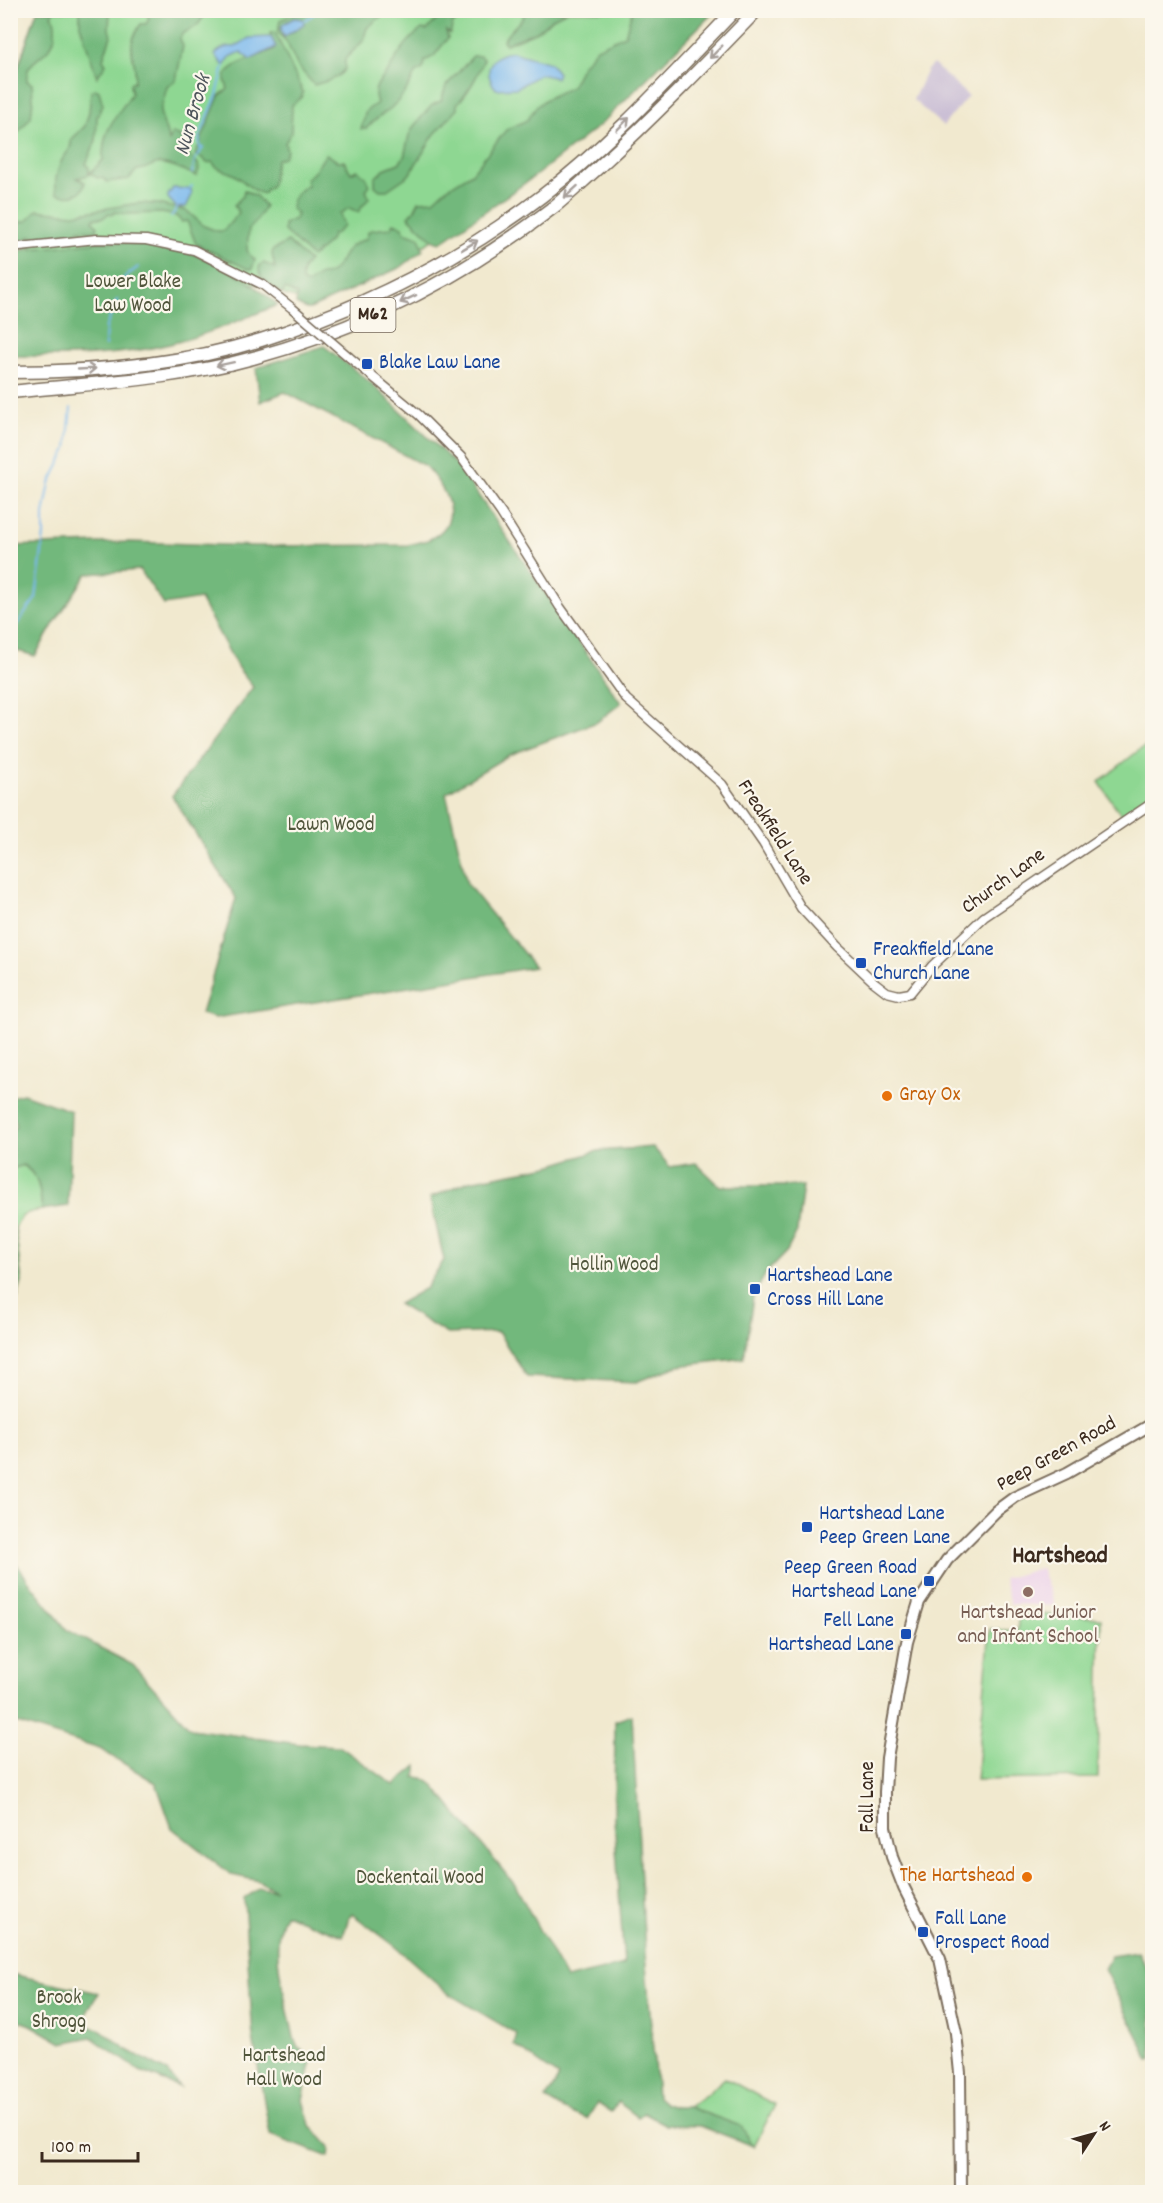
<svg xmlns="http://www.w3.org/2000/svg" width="1163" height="2203" font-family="Dekko,sans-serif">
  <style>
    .built { fill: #ecd1ea }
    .industrial { fill: #cbbfd5 }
    .green { fill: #8ed792; stroke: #648058; stroke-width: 1.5 }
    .forest { fill: #72b87c; stroke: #56714d; stroke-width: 1.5; fill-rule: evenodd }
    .water { fill: #79b8ed; stroke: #5a7186; stroke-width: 1.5 }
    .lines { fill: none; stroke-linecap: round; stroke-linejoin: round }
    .stream { stroke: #79b8ed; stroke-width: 2 }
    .minor-casing { stroke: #7b6d5c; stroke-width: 11 }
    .major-casing { stroke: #7b6d5c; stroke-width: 14 }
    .highway-casing { stroke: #7b6d5c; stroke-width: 15 }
    .minor { stroke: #fff; stroke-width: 8 }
    .major { stroke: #fff; stroke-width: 10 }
    .highway { stroke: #fff; stroke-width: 12 }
    .minor-bridge-casing { stroke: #7b6d5c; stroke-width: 11; stroke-linecap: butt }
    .minor-bridge { stroke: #fff; stroke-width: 8 }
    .oneway { stroke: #a79f9a }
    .transit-dot { fill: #1a4fb4; stroke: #fbf7ec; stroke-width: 2 }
    .food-dot { fill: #e8710a; stroke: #fbf7ec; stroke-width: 2 }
    .education-dot { fill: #8d6e63; stroke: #fbf7ec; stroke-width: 2 }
    .labels { text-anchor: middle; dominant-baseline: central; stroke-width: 4.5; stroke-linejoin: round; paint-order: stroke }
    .shield { fill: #fbf7ec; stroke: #75685c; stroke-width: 1.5 }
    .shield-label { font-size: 20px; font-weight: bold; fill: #3b2a1e }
    .park-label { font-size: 21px; fill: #50553b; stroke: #fbf7ec }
    .transit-label { font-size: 21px; fill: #164399; stroke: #fbf7ec; text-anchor: start }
    .street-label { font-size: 21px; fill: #3b2a1e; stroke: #fbf7ec }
    .food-label { font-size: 21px; fill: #c56008; stroke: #fbf7ec; text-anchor: start }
    .education-label { font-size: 21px; fill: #785e54; stroke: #fbf7ec }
    .water-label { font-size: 22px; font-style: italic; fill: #4e555c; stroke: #fbf7ec }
    .quarter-label { font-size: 24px; font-weight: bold; fill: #3b2a1e; stroke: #fbf7ec }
  </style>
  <rect width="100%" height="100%" fill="#fbf7ec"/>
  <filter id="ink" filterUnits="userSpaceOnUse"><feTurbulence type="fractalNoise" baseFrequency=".0167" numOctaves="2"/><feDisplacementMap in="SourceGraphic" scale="12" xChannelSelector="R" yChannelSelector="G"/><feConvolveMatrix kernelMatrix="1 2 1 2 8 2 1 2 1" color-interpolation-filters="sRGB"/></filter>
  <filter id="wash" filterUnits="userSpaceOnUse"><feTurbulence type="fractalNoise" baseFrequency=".008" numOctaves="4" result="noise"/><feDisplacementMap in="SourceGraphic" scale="24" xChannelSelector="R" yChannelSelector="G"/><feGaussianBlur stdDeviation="1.35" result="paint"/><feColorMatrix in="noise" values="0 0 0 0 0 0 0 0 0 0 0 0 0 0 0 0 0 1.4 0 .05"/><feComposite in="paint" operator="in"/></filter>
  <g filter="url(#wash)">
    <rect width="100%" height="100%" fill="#f1e9cf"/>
    <polygon class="built" points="1041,1568 1055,1606 1010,1604 1003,1579"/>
    <polygon class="industrial" points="933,64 968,96 943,126 913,100 927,70"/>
    <g class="green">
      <polygon points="37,11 715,11 470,215 396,264 300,299 287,296 263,285 11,244 10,90"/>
      <polygon points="1152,742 1152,799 1123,818 1099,782 1138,751"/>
      <path d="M 10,1165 L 12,1169 L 23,1165 C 40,1176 40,1191 42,1210 C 28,1212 21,1213 15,1228 L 11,1228 Z"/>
      <polygon points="1019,1613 1101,1618 1098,1778 976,1780 990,1629 1017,1631"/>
      <polygon points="725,2078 775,2105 754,2146 740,2126 688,2107 707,2094"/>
    </g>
    <g class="forest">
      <path d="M 314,10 L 386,11 L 383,15 L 367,28 L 363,41 L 345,59 L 345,69 C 336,80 327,81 314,85 L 297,65 L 287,43 L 278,32 L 280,20 L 292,15 L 296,11 L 306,11 L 311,13 ZM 294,18 L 303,19 L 299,28 L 284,37 L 281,29 L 283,24 Z"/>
      <path d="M 37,11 L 54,11 L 51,15 C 56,22 55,23 55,32 C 55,58 23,57 27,81 L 32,84 L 33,99 L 31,117 L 11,141 L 11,90 Z"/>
      <polygon points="80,11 110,11 109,29 111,36 103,59 106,64 97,77 80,25"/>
      <path d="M 146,11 L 208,11 L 197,26 L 182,34 L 180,39 L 183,46 L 176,80 L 167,87 L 160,112 L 169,141 L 173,133 C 182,137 190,145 189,155 C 197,162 203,166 196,176 C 188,172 166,161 155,164 C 148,167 144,170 137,170 L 129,179 L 107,182 L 102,177 L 97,178 L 90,173 L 103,160 C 102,128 116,118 132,93 L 130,86 L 131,82 L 134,82 C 140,57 121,52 141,24 L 146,24 L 149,19 Z"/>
      <path d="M 445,11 L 468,11 L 461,15 L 458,21 L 453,23 L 450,34 L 446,31 L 448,38 L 434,56 L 425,61 L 423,69 L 415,73 C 410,86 401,99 391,108 C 382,115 373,120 366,129 L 361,129 L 366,111 L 377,103 C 376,100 375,97 375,94 C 375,83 384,78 389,70 C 398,54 407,40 422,29 L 427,30 Z"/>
      <path d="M 526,11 L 526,10 L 567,11 L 553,18 L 537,31 L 506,44 L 503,41 C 509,29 521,24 526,11 Z"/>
      <polygon points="632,11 715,11 600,125 535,176 440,243 434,241 408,216 414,211 419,201 434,200 446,189 472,173 506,130 527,120 537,106 546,99 571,87 582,66 597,48 625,35"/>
      <path d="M 275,32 L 303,92 L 302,97 L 292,105 L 291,133 L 285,143 L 287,150 L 284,157 L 276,160 L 272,184 L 263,194 C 251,191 244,180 233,174 C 225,170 218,171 212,162 L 207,163 L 202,158 L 195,155 L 219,96 L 228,89 L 225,80 L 226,74 C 238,60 257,58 274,49 L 270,33 Z"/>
      <path d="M 473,56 L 480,56 L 484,59 C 479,74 468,93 457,104 L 457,109 L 434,135 L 409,175 L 387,190 L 380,190 L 375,186 L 375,178 L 384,169 L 399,163 L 404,157 L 409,135 L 414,126 L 432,105 L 441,101 L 446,86 Z"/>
      <path d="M 95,89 L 99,91 L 103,105 L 97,117 L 96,140 L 86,164 L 89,168 L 89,175 L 77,178 L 85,182 C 82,197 70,197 57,194 C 54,184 57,171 61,162 C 65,153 72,151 71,140 L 85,126 L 89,112 L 91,91 Z"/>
      <path d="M 326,154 L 337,161 L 344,161 L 351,173 L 357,170 L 366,177 L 369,186 L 366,190 L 369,198 L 358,212 L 349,208 L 340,214 L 344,226 L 335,234 L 333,234 L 329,242 L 312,257 L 284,231 L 284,224 L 295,219 L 297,214 L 291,208 C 292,198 299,188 308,186 L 306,179 L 314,172 Z"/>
      <path d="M 244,190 L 256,196 L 265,206 L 256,222 L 249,229 L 247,248 L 248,253 L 255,260 L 252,269 L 248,269 L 196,244 L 187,221 L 182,222 L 176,216 L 162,213 L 126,214 L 115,212 L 112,215 L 109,213 L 103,218 L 94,218 L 93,221 L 98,226 L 96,231 L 80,230 L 71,234 L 68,233 L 44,238 L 32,236 C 24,239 19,245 11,240 L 11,223 L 27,221 L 37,210 L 74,214 L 138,203 L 158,204 L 187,211 L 204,226 L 217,231 L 223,231 L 239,213 L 234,205 L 243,196 Z"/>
      <path d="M 394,223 L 403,227 L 404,232 L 419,237 L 423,250 L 401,267 L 310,309 L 306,309 L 296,304 L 297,295 L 285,289 L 282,294 L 280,293 C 272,284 255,279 260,265 L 264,263 L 275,268 L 272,254 L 273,250 L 288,242 L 309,261 C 303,267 301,272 302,281 L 307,284 L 320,275 C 338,276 340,257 350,247 C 355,243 362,241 367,238 L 368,232 L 371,230 L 391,228 Z"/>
      <path d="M 98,242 C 173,243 220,254 278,305 C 242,319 207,335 170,344 C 118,357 63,357 11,356 L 11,251 Z"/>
      <path d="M 324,346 L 370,382 L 458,466 L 621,703 L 597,722 L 509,755 L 446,793 L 467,884 L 535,967 L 215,1018 L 201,1014 L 236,898 L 172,796 L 253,687 L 238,668 L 200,599 L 164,605 L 140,570 L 87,574 L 53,625 L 35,656 L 11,649 L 11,546 L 129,542 L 256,546 L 408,545 C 415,543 424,542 430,539 C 467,520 444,487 425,466 L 285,392 L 260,402 L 256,368 Z"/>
      <path d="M 23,1094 L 71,1111 L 68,1206 L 42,1210 C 40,1191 40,1176 23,1165 L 12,1169 L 11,1130 L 16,1127 L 11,1106 L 11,1097 Z"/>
      <polygon points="653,1147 670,1167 696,1163 720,1186 803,1186 797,1231 787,1251 766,1273 753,1297 744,1358 677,1366 636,1382 527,1377 498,1332 447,1334 398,1304 426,1288 444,1260 430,1198 469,1181 549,1166 598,1151"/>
      <polygon points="11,1228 15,1228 22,1282 11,1321"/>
      <path d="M 10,1555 L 33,1587 L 67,1630 L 133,1665 L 191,1729 L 299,1744 L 339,1746 L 394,1785 L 417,1766 L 417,1771 L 414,1777 L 423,1778 L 431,1783 L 515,1885 L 566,1979 L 624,1965 L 614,1818 L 615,1721 L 632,1715 L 645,1953 L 657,2097 L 665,2104 L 675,2107 L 688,2107 L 741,2126 L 754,2146 L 700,2126 L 666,2125 L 644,2113 L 638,2117 L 618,2102 L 611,2112 L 597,2103 L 587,2119 L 562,2109 L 546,2099 L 559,2077 L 514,2045 L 517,2034 L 449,1994 L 395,1946 L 352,1914 L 349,1918 L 343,1936 L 285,1914 C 267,1947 287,2001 294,2038 L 298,2047 L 312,2060 L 303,2100 L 310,2125 L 330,2147 L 329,2157 L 270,2135 L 253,2038 L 244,1899 L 259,1888 L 275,1890 L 259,1881 L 232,1875 L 172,1828 L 156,1783 L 100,1749 L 11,1721 Z"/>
      <polygon points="1138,1952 1152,1978 1152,2059 1150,2060 1104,1969 1111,1956"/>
      <polygon points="11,1974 99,1993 92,2003 82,2023 101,2030 126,2049 168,2072 179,2087 140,2071 91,2037 62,2043 33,2026 11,2018"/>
    </g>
    <g class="water">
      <polygon points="294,18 303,19 304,24 284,37 281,29 283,24"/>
      <path d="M 271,37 L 276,47 L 250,60 L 241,52 L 230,57 L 224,66 L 215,55 C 219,48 228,46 235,47 L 249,38 Z"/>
      <path d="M 512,52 L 550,63 L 558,73 L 556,78 L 540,74 L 517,88 L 496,89 C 482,72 490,54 512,52 Z"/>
      <polygon points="173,188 191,189 192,195 186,207 177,208 168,198 168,195"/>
    </g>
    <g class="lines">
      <g class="stream">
        <polyline points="305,20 320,10"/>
        <polyline points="192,173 195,160 203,148 200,148 199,138 217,95 224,66"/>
        <polyline points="190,188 192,186"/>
        <polyline points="171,217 177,208"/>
        <polyline points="120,285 124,278 138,267"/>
        <polyline points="105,346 106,327 117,300"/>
        <polyline points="10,666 15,627 36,598 44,535 44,514 50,483 67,449 71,408"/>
      </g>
    </g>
  </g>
  <g filter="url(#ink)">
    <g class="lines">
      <g class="minor-casing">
        <g id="minor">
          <polyline points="10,248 97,239 146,240 194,250 263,285 292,308"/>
          <polyline points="349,357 419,415 461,457 501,513 560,607 626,699 722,784 763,843 801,908 837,947 874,982 887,992 899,995 910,993 932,966 984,917 1152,803"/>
        </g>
      </g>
      <g class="major-casing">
        <polyline id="major" points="961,2192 960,2073 956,2033 940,1959 904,1888 892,1857 885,1827 885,1792 887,1758 907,1642 919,1602 947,1560 996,1511 1015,1497 1067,1473 1152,1424"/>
      </g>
      <g class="highway-casing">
        <g id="highway">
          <path d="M 10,372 C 94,372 181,365 261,340 C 362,308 458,260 542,196 C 613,142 673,74 735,10"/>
          <path d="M 10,392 C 91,383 174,380 253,358 C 363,328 465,276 555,206 C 570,194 584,180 599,167 C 654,117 706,63 757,10"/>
        </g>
      </g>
      <use href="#minor" class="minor"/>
      <use href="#major" class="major"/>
      <use href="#highway" class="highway"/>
      <g class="minor-bridge-casing">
        <polyline id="minor-bridge" points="292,308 349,357"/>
      </g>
      <use href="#minor-bridge" class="minor-bridge"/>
    </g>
    <defs><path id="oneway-shaft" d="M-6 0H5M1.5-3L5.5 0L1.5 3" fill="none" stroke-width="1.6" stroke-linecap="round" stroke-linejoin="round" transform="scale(1.5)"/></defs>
    <g class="oneway">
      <use href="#oneway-shaft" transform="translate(716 52) rotate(135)"/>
      <use href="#oneway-shaft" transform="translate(623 124) rotate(-45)"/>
      <use href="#oneway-shaft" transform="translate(571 192) rotate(138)"/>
      <use href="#oneway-shaft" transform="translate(470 245) rotate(-31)"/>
      <use href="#oneway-shaft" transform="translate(408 299) rotate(155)"/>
      <use href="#oneway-shaft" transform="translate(225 364) rotate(168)"/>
      <use href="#oneway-shaft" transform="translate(87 369) rotate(-3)"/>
    </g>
  </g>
  <g class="transit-dot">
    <rect x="361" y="358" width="12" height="12" rx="3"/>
    <rect x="855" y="957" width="12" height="12" rx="3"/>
    <rect x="749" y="1283" width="12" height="12" rx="3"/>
    <rect x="801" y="1521" width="12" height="12" rx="3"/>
    <rect x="923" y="1575" width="12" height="12" rx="3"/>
    <rect x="900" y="1628" width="12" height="12" rx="3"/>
    <rect x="917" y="1926" width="12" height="12" rx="3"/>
  </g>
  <g class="food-dot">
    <circle cx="887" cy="1096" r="6"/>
    <circle cx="1027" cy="1877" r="6"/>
  </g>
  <circle class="education-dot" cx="1028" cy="1592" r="6"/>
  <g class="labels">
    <rect class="shield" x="350.5" y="298" width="45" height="34" rx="4.5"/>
    <g class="shield-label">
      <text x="373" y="315">M62</text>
    </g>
    <g class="park-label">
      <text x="133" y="283">Lower Blake<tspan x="133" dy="24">Law Wood</tspan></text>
      <text x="331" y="826">Lawn Wood</text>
      <text x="614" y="1266">Hollin Wood</text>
      <text x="420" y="1879">Dockentail Wood</text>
      <text x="59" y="1999">Brook<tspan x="59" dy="24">Shrogg</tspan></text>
      <text x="284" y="2057">Hartshead<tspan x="284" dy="24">Hall Wood</tspan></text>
    </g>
    <g class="transit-label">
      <text x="379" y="364">Blake Law Lane</text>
      <text x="873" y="951">Freakfield Lane<tspan x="873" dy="24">Church Lane</tspan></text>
      <text x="767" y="1277">Hartshead Lane<tspan x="767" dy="24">Cross Hill Lane</tspan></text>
      <text x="819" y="1515">Hartshead Lane<tspan x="819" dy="24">Peep Green Lane</tspan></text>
      <text x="917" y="1569" text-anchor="end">Peep Green Road<tspan x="917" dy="24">Hartshead Lane</tspan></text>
      <text x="894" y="1622" text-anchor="end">Fell Lane<tspan x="894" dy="24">Hartshead Lane</tspan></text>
      <text x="935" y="1920">Fall Lane<tspan x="935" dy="24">Prospect Road</tspan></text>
    </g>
    <g class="street-label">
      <text transform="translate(774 833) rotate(57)">Freakfield Lane</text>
      <text transform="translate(1004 882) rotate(-36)">Church Lane</text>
      <text transform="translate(1057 1455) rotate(-29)">Peep Green Road</text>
      <text transform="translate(869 1797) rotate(-90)">Fall Lane</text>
    </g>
    <g class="food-label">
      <text x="899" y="1096">Gray Ox</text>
      <text x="1015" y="1877" text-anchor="end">The Hartshead</text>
    </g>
    <g class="education-label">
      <text x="1028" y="1614">Hartshead Junior<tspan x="1028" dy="24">and Infant School</tspan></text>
    </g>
    <g class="water-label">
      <text transform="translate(194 115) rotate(-74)">Nun Brook</text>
    </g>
    <g class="quarter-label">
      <text x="1060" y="1557">Hartshead</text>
    </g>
  </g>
  <rect width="1163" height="2203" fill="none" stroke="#fbf7ec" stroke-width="36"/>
  <g transform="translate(1094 2134) rotate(54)" stroke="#fbf7ec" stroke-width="4.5" paint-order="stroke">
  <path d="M0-4.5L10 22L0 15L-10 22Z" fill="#3b2a1e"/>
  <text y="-9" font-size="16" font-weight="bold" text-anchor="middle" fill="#3b2a1e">N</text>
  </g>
  <path d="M42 2152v9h96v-9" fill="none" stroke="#3b2a1e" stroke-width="3"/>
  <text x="51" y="2152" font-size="18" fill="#3b2a1e" stroke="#fbf7ec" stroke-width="4.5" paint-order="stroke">100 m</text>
</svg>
